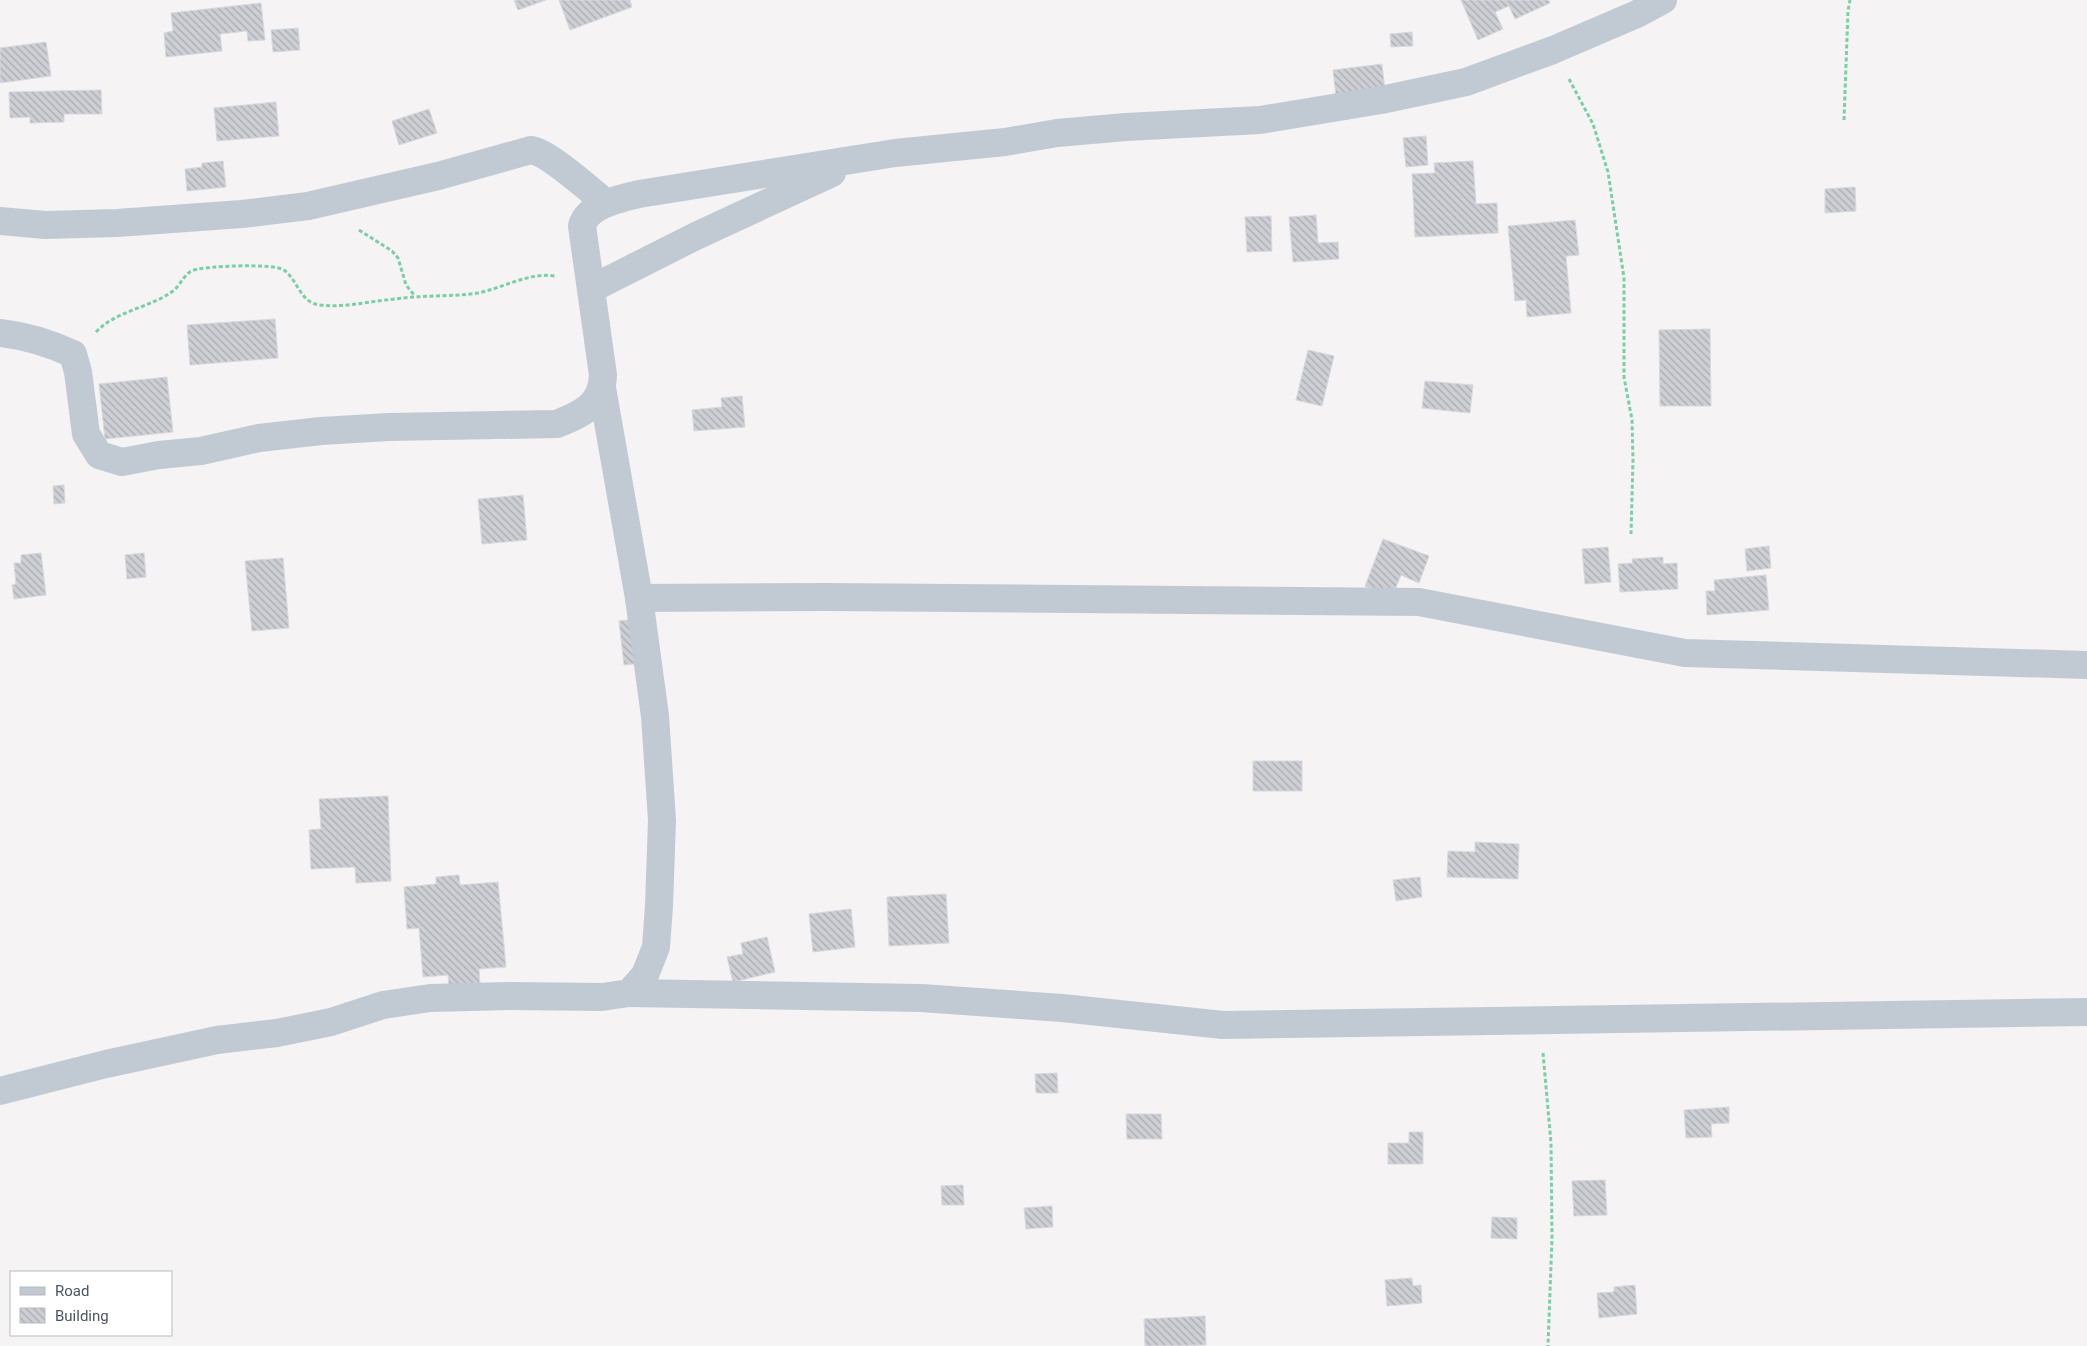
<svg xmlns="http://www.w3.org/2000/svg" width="2087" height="1346" font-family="Roboto,sans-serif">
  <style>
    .building { fill: url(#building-back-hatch); stroke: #d7d9de }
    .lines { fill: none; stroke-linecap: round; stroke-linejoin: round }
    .path { stroke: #7ad0a6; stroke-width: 3; stroke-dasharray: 4 2.5; stroke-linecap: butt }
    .minor { stroke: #c1cad2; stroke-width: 28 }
  </style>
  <defs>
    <pattern id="building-back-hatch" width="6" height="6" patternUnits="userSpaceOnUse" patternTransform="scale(1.25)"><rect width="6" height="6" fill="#cdcfd5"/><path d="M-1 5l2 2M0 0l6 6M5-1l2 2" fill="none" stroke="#a8abb0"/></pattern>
  </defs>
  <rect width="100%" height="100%" fill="#f5f3f3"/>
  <g class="building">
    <polygon points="514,0 546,0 518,10"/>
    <polygon points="559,0 630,0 632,7 570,30"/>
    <polygon points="1461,0 1549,0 1550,3 1515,19 1509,6 1495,12 1503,29 1478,40"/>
    <polygon points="261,3 265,40 248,41 247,31 220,34 222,51 166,57 164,33 173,31 171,13"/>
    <polygon points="298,28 300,50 273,52 271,30"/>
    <polygon points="1412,32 1413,46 1391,47 1390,34"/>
    <polygon points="46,42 51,76 0,83 0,48"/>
    <polygon points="1382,64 1385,90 1336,97 1333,70"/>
    <polygon points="101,90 102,114 64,114 64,122 30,123 30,117 10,118 9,92"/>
    <polygon points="276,102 279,136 217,141 214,108"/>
    <polygon points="429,109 437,133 399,145 392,121"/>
    <polygon points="1426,136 1428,165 1406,167 1403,138"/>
    <polygon points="223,161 226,187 187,191 185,169 202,167 202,163"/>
    <polygon points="1473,161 1476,204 1497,203 1498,233 1415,237 1412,174 1435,173 1434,163"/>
    <polygon points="1855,187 1856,211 1825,213 1825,189"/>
    <polygon points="1316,215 1318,243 1338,242 1339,259 1293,262 1289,217"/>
    <polygon points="1271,216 1272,251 1247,252 1245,217"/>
    <polygon points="1575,220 1579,255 1566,256 1571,313 1527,317 1526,300 1515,301 1508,226"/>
    <polygon points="275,319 278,358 190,365 187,325"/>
    <polygon points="1710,329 1711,406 1660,406 1659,330"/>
    <polygon points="1308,350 1334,356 1322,406 1296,400"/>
    <polygon points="167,377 173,432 105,439 99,384"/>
    <polygon points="1425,381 1473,385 1470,413 1422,408"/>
    <polygon points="742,396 745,427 694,431 692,410 722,407 721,398"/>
    <polygon points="64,485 65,503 54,504 53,486"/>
    <polygon points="523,495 527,540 482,544 478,499"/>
    <polygon points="1383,539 1429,556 1419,583 1401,575 1392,597 1365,586"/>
    <polygon points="1769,546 1771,568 1747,571 1745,549"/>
    <polygon points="1608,547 1611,582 1585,584 1582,549"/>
    <polygon points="41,553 46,595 14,599 12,585 16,584 14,563 21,563 21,555"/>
    <polygon points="144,553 146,577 127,579 125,555"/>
    <polygon points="1663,557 1663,564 1677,563 1678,589 1620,592 1618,564 1633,563 1632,559"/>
    <polygon points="283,558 289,628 252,631 245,561"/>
    <polygon points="1766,575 1769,610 1707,615 1706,591 1715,591 1714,580"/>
    <polygon points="637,619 642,663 624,665 619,621"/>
    <rect x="1253" y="761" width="49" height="30"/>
    <polygon points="388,796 391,881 356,883 355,867 311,869 309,830 321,829 319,799"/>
    <polygon points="1475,842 1519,844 1518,879 1447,877 1448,851 1475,852"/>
    <polygon points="459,875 460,885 498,882 506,967 479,969 480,985 449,988 448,975 423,977 419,928 407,929 404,887 436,884 436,877"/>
    <polygon points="1420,877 1422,897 1396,901 1393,880"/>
    <polygon points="946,894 949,943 889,946 887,897"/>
    <polygon points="851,909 855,947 813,952 809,914"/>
    <polygon points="767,937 775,972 733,982 727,957 743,954 741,943"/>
    <polygon points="1057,1073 1058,1093 1036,1093 1035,1074"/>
    <polygon points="1729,1107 1729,1123 1711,1124 1712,1137 1686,1138 1684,1110"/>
    <polygon points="1126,1114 1161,1114 1162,1139 1127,1139"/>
    <polygon points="1409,1132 1423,1132 1423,1164 1388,1164 1388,1143 1409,1143"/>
    <polygon points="1605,1180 1607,1215 1574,1216 1572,1181"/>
    <polygon points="963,1185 964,1205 942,1205 941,1186"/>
    <polygon points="1052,1206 1053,1227 1026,1229 1024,1208"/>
    <polygon points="1492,1217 1517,1218 1517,1239 1491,1238"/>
    <polygon points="1412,1278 1413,1286 1421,1285 1422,1303 1387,1306 1385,1280"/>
    <polygon points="1635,1285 1637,1314 1599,1318 1597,1293 1614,1292 1614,1287"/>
    <polygon points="1205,1316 1206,1345 1145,1346 1144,1319"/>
  </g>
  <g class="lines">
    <g class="path">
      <polyline points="1569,79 1593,124 1608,172 1624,278 1624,377 1632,420 1633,460 1631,534"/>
      <polyline points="1844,120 1848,11 1850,0"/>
      <polyline points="359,230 392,251 398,258 406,285 415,296"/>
      <path d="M 96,332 C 117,310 150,308 173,291 C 181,285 184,273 194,270 C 207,266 273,263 284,270 C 298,280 300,303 320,305 C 345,308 370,301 395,299 C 422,295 450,297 478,293 C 503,288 529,272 555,276"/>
      <polyline points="1543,1053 1551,1143 1552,1238 1548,1346"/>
    </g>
    <g class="minor">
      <path d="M 0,221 L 45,225 L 117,223 L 242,214 L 308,206 L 438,176 L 531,150 C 548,152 591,191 606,203"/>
      <polyline points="591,289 696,236 832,173"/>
      <path d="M 0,333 C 26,336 49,343 73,354 L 78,372 L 86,434 L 99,455 L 122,462 L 159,455 L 201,451 L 259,438 L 321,431 L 389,427 L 557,424 C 581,414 602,406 603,375 L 582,226 C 587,205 621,198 639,194 L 895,153 L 1005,142 L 1057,133 L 1126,127 L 1260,120 L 1381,100 L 1466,82 L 1553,50 L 1637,14 L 1663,0"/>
      <polyline points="639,598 827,597 1419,602 1685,653 2087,665"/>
      <polyline points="629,993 921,998 1062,1008 1223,1025 2087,1012"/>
      <polyline points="0,1091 106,1064 217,1040 277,1033 331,1022 383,1005 430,998 510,996 602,997 629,993 645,975 656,947 659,906 662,820 655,716 639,598 602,388"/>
    </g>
  </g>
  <rect x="10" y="1271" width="162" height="65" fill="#ffffff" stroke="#b7bbc0"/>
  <rect x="20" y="1287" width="25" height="8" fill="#c1cad2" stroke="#b7bbc0"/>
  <text x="55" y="1296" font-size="15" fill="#4a5661">Road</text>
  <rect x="20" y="1308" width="25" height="15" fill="url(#building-back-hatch)" stroke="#b7bbc0"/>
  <text x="55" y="1321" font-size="15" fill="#4a5661">Building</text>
</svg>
